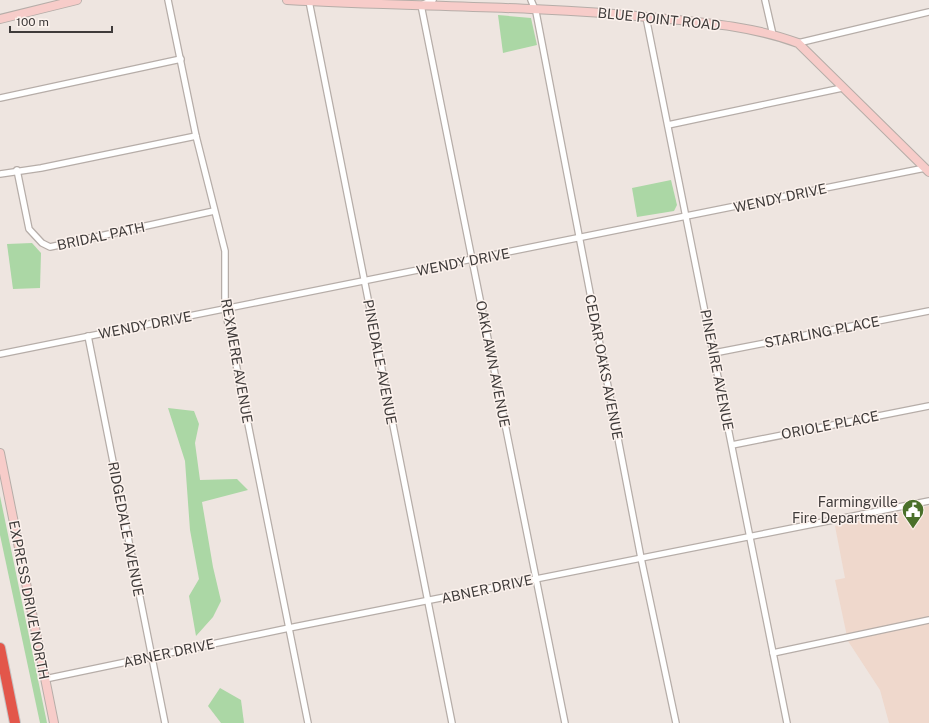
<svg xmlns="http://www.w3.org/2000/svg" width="929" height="723" font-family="'Public Sans',sans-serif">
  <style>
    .commercial { fill: #efd8cc }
    .green { fill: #abd7a5 }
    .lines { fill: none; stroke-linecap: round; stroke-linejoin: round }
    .street-casing { stroke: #b6ada8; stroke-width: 8 }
    .secondary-casing { stroke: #b6ada8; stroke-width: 10 }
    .highway-casing { stroke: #c5c4c4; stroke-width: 12 }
    .street { stroke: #fff; stroke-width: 5.5 }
    .secondary { stroke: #f7ccc9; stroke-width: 8 }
    .highway { stroke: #e3564a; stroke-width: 10 }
    .labels { text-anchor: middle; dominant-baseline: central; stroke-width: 3; stroke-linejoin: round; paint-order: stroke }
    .street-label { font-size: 14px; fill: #3f3b3a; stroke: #fcf2ed }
    .poi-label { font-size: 14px; fill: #3f3b3a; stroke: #fcf2ed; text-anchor: end }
  </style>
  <rect width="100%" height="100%" fill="#eee5e0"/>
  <polygon class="commercial" points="929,506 929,723 889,723 880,690 848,641 835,580 845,578 835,526"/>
  <g class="green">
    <polygon points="498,15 531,18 537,45 503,53"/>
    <polygon points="671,180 677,205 674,211 637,217 632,188"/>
    <polygon points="32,243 41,253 40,288 13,289 7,244"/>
    <polygon points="168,408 194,411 199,424 195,443 200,480 237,479 248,490 202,502 213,567 221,601 213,617 196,636 189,596 199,579 190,530 185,461"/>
    <polygon points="0,496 47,723 40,723 0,535"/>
    <polygon points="220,688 241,700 244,723 221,723 208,706"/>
  </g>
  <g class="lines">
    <g class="street-casing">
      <g id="street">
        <polyline points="168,0 196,136 225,251 225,309 308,723"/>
        <polyline points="433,0 421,5 565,723"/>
        <polyline points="531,0 536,12 641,558 676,723"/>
        <polyline points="765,0 773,35"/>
        <polyline points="309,1 452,723"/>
        <polyline points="646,17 787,723"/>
        <polyline points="798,43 929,12"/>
        <polyline points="0,98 181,59"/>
        <polyline points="668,125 842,88"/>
        <polyline points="17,170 29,229 42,243 50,247 214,211"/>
        <polyline points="0,174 41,168 196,136"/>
        <polyline points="88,336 165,723"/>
        <polyline points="714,353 929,311"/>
        <polyline points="0,354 925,168"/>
        <polyline points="732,445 929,406"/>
        <polyline points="773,653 929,620"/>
        <polyline points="45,679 289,628 929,501"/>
      </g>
    </g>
    <g class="secondary-casing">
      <g id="secondary">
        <path d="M 287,0 C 407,7 527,5 647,17 C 697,22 750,25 798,43 L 929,172"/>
        <polyline points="0,19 77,0"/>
        <polyline points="0,453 54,723"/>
      </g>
    </g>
    <g class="highway-casing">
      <polyline id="highway" points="0,648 15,723"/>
    </g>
    <use href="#street" class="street"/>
    <use href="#secondary" class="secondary"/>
    <use href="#highway" class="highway"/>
  </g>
  <defs>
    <g id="civic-pin" transform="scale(1.15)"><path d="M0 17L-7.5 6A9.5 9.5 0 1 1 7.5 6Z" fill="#4a702a" stroke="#fcf2ed"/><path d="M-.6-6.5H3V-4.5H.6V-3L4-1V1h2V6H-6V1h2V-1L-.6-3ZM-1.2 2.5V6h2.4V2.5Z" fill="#fff"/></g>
  </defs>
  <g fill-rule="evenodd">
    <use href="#civic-pin" x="913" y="510"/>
  </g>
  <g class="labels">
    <g class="street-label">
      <text transform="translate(659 19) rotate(6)">BLUE POINT ROAD</text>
      <text transform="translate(780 198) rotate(-12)">WENDY DRIVE</text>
      <text transform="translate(101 236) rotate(-12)">BRIDAL PATH</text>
      <text transform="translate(463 262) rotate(-11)">WENDY DRIVE</text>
      <text transform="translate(145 325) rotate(-11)">WENDY DRIVE</text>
      <text transform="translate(822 332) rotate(-11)">STARLING PLACE</text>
      <text transform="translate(237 361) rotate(80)">REXMERE AVENUE</text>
      <text transform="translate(380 362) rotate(79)">PINEDALE AVENUE</text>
      <text transform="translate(493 364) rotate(79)">OAKLAWN AVENUE</text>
      <text transform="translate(604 367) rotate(79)">CEDAR OAKS AVENUE</text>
      <text transform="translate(717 370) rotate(79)">PINEAIRE AVENUE</text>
      <text transform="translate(830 425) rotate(-11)">ORIOLE PLACE</text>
      <text transform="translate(126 529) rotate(79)">RIDGEDALE AVENUE</text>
      <text transform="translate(487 589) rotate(-12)">ABNER DRIVE</text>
      <text transform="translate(29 600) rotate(79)">EXPRESS DRIVE NORTH</text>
      <text transform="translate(169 653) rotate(-12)">ABNER DRIVE</text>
    </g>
    <g class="poi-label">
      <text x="898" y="502">Farmingville<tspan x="898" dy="16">Fire Department</tspan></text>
    </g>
  </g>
  <path d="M10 26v6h102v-6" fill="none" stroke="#3f3b3a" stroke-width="2"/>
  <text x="16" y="26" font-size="12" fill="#3f3b3a" stroke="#fcf2ed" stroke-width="3" paint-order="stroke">100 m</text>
</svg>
